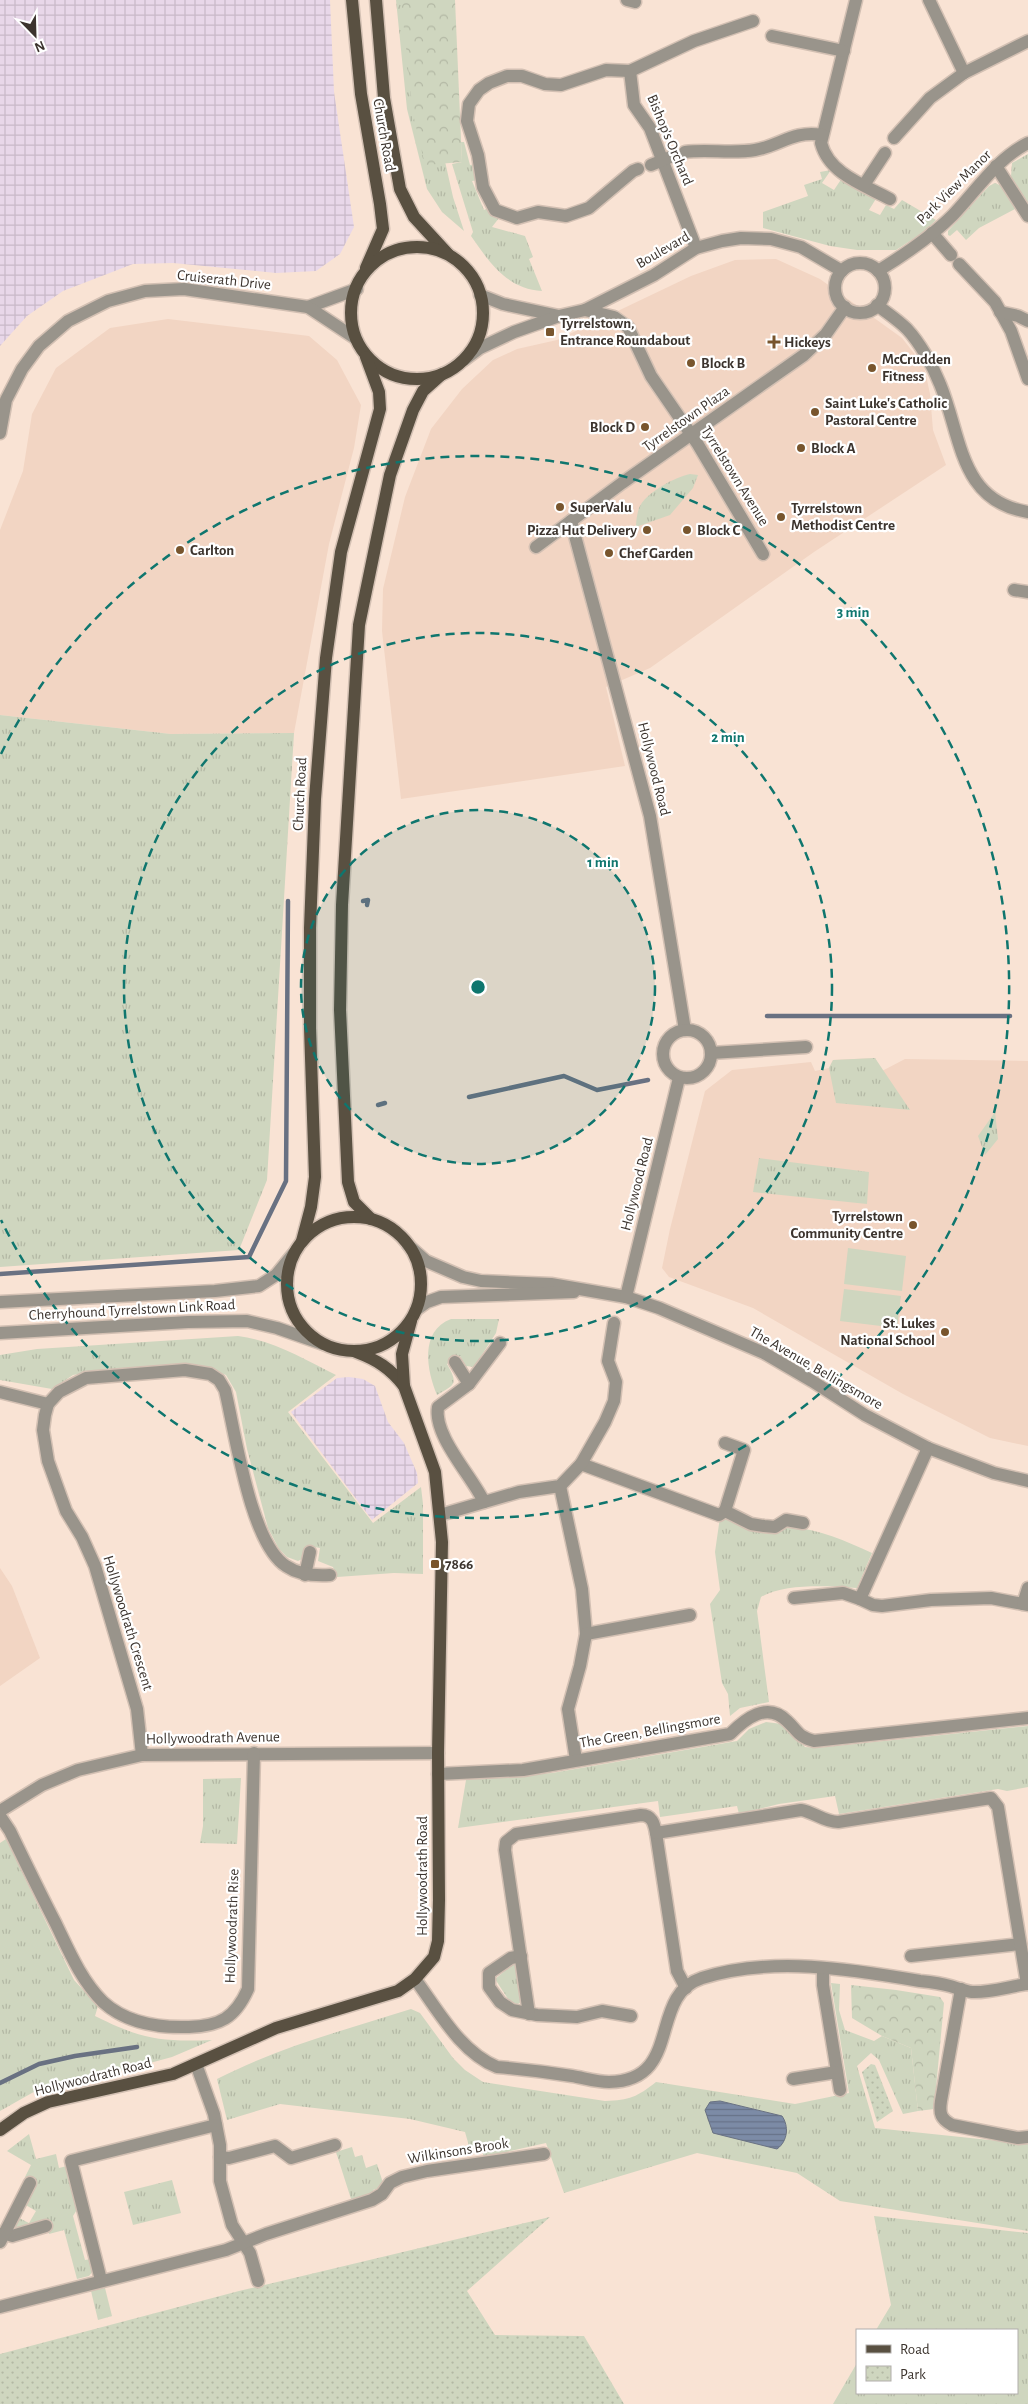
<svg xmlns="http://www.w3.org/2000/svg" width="1028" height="2404" font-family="'Alegreya Sans',sans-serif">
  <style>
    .built { fill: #f2d5c3 }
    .industrial { fill: url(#industrial-grid) }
    .grass { fill: url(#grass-tufts) }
    .forest { fill: url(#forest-crowns) }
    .park { fill: url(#park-dots) }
    .pitch { fill: #cfd6bf }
    .water { fill: url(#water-rules); stroke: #697182 }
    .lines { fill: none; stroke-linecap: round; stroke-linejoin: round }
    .stream { stroke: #697182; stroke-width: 4.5 }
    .minor-casing { stroke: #d3c0b3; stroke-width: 15 }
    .major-casing { stroke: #d3c0b3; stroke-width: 15 }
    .minor { stroke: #99948b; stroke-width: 12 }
    .major { stroke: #595041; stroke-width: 12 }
    .ring { fill: none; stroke: #0f766e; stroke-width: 2.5; stroke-dasharray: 9 6 }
    .poi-dot { fill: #78552d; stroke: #fff; stroke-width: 2 }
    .labels { text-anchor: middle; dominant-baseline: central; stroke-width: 4.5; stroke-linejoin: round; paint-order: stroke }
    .street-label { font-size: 15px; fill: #3c342e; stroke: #fff }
    .poi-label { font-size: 15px; font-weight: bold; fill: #3c342e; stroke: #fff; text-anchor: start }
    .centre { fill: #0f766e; stroke: #fff; stroke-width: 2.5 }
    .ring-label { font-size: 15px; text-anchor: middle; font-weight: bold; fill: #0f766e; stroke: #fff; stroke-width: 4.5; stroke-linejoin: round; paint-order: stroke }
  </style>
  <defs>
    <pattern id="industrial-grid" width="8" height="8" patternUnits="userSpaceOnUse" patternTransform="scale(1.25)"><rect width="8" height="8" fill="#e8d7e9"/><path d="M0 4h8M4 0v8" fill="none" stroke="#c8b9c8"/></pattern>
    <pattern id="grass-tufts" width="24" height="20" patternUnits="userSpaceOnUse" patternTransform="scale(1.25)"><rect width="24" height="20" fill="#cfd6bf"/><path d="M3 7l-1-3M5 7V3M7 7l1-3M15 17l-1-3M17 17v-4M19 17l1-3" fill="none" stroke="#b3b8a4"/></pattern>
    <pattern id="forest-crowns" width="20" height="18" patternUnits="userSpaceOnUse" patternTransform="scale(1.25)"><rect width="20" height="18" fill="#cfd6bf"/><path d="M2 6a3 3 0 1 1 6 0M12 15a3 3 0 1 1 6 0" fill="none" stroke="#b3b8a4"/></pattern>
    <pattern id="park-dots" width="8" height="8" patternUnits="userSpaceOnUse" patternTransform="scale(1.25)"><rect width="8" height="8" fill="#cfd6bf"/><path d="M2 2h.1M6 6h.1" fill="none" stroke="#b3b8a4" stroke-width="1.8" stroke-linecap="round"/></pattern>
    <pattern id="water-rules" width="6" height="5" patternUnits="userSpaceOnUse" patternTransform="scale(1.25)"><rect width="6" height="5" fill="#7c8ba6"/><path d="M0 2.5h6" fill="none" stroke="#677288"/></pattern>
  </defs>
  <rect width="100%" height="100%" fill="#f9e3d4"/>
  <g class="built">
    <polygon points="776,259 820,279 902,338 924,366 930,394 933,430 946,465 814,552 650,668 606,687 625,766 401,799 382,631 383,589 405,497 431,429 462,389 493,360 517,349 557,340 691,276 735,260"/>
    <polygon points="168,319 309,336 337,360 361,405 354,448 329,544 294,733 171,734 0,715 0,530 23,471 32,414 56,368 110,328"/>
    <polygon points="875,1058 882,1071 905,1059 1028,1061 1028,1446 990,1438 903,1394 753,1308 669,1277 662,1268 670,1229 705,1091 732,1070 811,1062 815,1071 829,1068 833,1060"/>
    <polygon points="0,1568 12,1586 40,1658 0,1686"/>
  </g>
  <g class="industrial">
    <polygon points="0,0 330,0 334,92 354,227 340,254 316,271 276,273 173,263 133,264 63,291 27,316 0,346"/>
    <polygon points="349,1377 363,1379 375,1386 388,1422 404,1443 417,1473 418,1483 372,1520 291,1412 337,1378"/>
  </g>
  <g class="grass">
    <polygon points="396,0 418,0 429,90 453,197 464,231 442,212 427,189 407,109"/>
    <path d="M 461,142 L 464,142 L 470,165 L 476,164 L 478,180 L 472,181 L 484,210 L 488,208 L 499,218 L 492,227 L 525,236 L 533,257 L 529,259 L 542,291 C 507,289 489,262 471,236 L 473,232 L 452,164 L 462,162 Z"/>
    <polygon points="1028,154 1028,205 1011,177 1012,163"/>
    <polygon points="831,170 822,183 834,190 842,178 877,197 869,210 880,215 886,205 894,209 902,200 936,220 924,232 896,250 857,250 830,246 763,228 763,212 808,196 804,185 822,179 820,172"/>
    <polygon points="995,183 1004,187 1015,209 979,228 966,240 957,230 950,236 948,235 948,231 989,186"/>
    <path d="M 690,474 L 698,475 L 693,488 L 670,515 L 636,527 C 636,521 637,514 639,508 C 645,493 675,477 690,474 Z"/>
    <polygon points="0,715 171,734 294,733 267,1180 239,1250 0,1267"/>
    <polygon points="875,1058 910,1110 836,1103 829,1068 833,1060"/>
    <polygon points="995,1112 998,1139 985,1155 978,1136"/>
    <polygon points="759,1158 869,1172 867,1204 753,1192"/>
    <path d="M 451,1319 L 499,1319 L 496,1333 L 474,1367 L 466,1366 L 460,1356 L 447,1364 C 458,1384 456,1384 437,1395 C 427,1371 419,1331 451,1319 Z"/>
    <path d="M 238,1336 C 275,1341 303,1359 336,1375 L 288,1412 L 373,1523 L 421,1487 L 423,1504 L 423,1574 L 394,1573 L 337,1577 L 333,1567 L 318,1561 L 320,1548 L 308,1546 L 304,1558 L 298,1561 L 287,1557 L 279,1549 L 268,1528 L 247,1449 L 236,1392 L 226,1375 L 201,1365 L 102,1370 L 73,1375 L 52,1389 L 0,1380 L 0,1355 L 37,1349 Z"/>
    <path d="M 720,1517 C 733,1522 759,1536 772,1533 C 779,1532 784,1527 790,1527 C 819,1529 846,1541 872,1553 L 857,1588 C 831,1586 784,1583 761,1597 L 757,1611 L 769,1702 L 740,1708 L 730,1716 L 728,1694 L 722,1683 L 710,1604 L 720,1590 L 715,1552 Z"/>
    <polygon points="766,1722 782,1724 805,1747 817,1748 1028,1726 1028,1787 1007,1791 998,1789 839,1814 835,1796 779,1804 739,1814 737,1806 660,1817 658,1801 458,1828 466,1780 552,1773 737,1741 749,1729"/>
    <polygon points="241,1778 237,1844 200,1843 203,1826 203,1779"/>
    <path d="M 6,1839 L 74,1980 L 98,2006 L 95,2016 C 141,2039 160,2042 212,2040 L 172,2057 L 124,2070 L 39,2089 L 0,2111 L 0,1843 Z"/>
    <polygon points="512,1965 516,1965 522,2001 518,2004 510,2002 495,1979"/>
    <path d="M 831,1983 L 840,1984 L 839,2010 L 845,2030 L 874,2041 L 882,2036 L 911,2048 L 918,2111 L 903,2114 L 879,2060 L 871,2053 L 857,2066 L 875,2128 L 1028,2144 L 1028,2231 L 840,2201 L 797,2173 L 697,2153 L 564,2193 L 546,2143 L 484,2157 L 480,2146 L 469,2146 L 465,2132 L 410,2119 L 280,2104 L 227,2120 L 217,2079 C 279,2047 345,2030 411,2009 L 420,2013 L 453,2058 L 465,2070 L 483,2082 L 605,2101 C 630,2100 637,2097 656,2082 L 795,2104 L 849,2093 Z"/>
    <polygon points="29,2134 36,2159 56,2154 59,2168 67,2166 78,2208 73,2216 85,2260 91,2259 94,2270 89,2276 77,2279 64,2230 49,2234 46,2224 17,2231 14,2222 17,2217 29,2223 36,2211 24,2204 35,2183 25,2177 31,2165 7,2151"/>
    <polygon points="352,2147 355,2157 362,2155 366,2168 377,2164 384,2186 373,2190 375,2195 352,2202 336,2152"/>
    <polygon points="172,2180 181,2213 133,2225 124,2192"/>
    <polygon points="874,2216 1028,2233 1028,2404 833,2404 857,2363 857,2393 1017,2393 1017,2330 876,2330 891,2305"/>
    <polygon points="105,2288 112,2316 98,2320 91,2291"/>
  </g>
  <g class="forest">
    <polygon points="401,0 455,0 462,162 425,165 413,114"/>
    <polygon points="851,1985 896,1990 940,1997 944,2003 934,2109 918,2111 911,2048 882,2036 852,2018"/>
  </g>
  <g class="park">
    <polygon points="871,2064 875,2065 893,2111 877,2122 862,2072"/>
    <polygon points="550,2217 467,2291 495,2335 584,2336 624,2404 0,2404 0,2354 239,2291"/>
  </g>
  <g class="pitch">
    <polygon points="848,1248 906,1256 902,1291 844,1284"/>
    <polygon points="844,1289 901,1296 897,1328 840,1321"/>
  </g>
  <path class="water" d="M 720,2101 L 782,2116 C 789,2126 788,2141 777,2149 L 713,2133 L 705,2110 L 710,2102 Z"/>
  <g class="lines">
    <g class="stream">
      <polyline points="363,901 368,900 367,905"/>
      <polyline points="767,1016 1010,1016"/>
      <polyline points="469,1097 564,1076 597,1090 648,1080"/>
      <polyline points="378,1105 385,1103"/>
      <polyline points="0,1274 249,1257 286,1181 288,901"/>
      <polyline points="0,2083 39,2064 75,2056 137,2047"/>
    </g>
    <g class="minor-casing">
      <g id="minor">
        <polyline points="627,0 635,2"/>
        <path d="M 856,0 L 821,143 C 829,174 864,185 890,199"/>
        <polyline points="929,0 964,73"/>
        <polyline points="772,36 844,51"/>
        <polyline points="630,71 634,105 650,128 696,248"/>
        <polyline points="894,138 930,98 964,73 1028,41"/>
        <path d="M 685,152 C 708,149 732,154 755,150 C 780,146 793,130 822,135"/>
        <polyline points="651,165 673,156"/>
        <polyline points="996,166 1028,216"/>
        <polyline points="638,169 633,171 589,208 566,216 538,212 517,218 495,210 483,187 478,155 467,121 469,104 479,90 489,83 507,76 522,76 545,84 561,85 606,70 630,71 694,41 753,21"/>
        <polyline points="864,185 885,153"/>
        <polyline points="932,233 951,255"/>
        <circle cx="860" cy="288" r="25"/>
        <polyline points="959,264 995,302 1011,331 1028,379"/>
        <path d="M 878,271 C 904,255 931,237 953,215 C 977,190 996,159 1028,143"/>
        <polyline points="480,295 503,304 559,316"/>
        <path d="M 877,305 C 887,313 898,320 907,329 C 920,343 933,366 940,384 C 962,437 959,501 1028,512"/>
        <polyline points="308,307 357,289"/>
        <polyline points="585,310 614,317 628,327 651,376 697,443 763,554"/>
        <polyline points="1000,312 1018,316 1028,321"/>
        <polyline points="464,360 480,348 514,332 559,316 585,310 654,275 696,248 722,241 741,238 771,239 801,247 842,271"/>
        <polyline points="0,433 6,400 22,369 39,346 68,321 108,301 145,291 184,289 308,307 355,338"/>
        <polyline points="571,521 650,816 685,1030"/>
        <polyline points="536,547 622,483 804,355 826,334 845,307"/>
        <polyline points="1014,590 1028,592"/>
        <circle cx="687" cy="1054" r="24"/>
        <polyline points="711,1053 806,1047"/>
        <polyline points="408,1245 426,1261 463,1277 481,1281 551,1284 626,1297 659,1308 764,1353 812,1381 865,1415 928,1448 994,1473 1028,1481"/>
        <polyline points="626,1297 679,1078"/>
        <polyline points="0,1302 215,1291 259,1286 276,1275 294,1253"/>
        <polyline points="416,1310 427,1302 441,1297 574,1292"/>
        <polyline points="0,1333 188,1322 247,1321 277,1328 323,1344"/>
        <polyline points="455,1362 469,1384"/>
        <polyline points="0,1392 48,1404"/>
        <polyline points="725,1443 744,1450 725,1511 751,1524 764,1526 775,1527 786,1520 803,1523"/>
        <polyline points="928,1448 860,1599 873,1605 882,1606 931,1600 991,1598 1028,1605"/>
        <polyline points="581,1464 719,1515 725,1511"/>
        <polyline points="560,1486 582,1589 586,1634 580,1666 568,1709 576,1760"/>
        <path d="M 484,1502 C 472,1476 433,1436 438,1407 L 469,1384 L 500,1343"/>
        <polyline points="440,1515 519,1492 560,1486 581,1464 605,1422 614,1401 616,1382 608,1361 614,1323"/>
        <polyline points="305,1575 310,1552"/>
        <polyline points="794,1598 843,1593 860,1599"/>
        <polyline points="1023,1604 1028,1588"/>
        <polyline points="586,1634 690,1615"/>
        <path d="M 142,1755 L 137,1709 L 95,1566 L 82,1537 L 66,1511 L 48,1461 L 43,1430 L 45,1415 L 48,1404 L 59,1392 L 86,1378 L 185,1370 L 210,1374 L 219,1380 L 225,1390 C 235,1431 250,1543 286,1566 C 299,1575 314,1576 330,1575"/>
        <path d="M 438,1774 L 523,1770 L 730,1734 C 745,1719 767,1701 787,1721 C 798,1731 798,1737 814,1741 L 1028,1718"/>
        <polyline points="0,1811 42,1785 78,1770 142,1755 438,1753"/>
        <path d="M 0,1816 L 10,1831 C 25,1862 40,1893 56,1924 C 69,1951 81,1980 103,2002 C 126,2023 159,2028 189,2027 C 220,2026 235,2018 248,1989 L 254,1753"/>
        <polyline points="656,1833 677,1971 686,1988"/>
        <polyline points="521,1956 511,1958 489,1973 489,1987 500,2002 512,2010 537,2015 577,2017 602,2011 631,2016"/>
        <polyline points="911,1956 1020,1944"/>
        <polyline points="823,1969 823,1985 840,2090"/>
        <path d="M 415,1979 C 438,2010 460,2052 497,2067 C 522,2069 547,2072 572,2076 C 584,2078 597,2082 609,2082 C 684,2081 647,1996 702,1978 C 771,1956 850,1969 920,1981 C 930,1982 940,1983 950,1986 C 957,1988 965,1991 972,1992 C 989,1993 1011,1986 1028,1984"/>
        <path d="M 961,1989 L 941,2101 C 939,2114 941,2119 952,2125 L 1018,2138 L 1028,2137"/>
        <path d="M 529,2014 L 505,1850 L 506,1842 L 516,1834 L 641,1815 C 652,1815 654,1823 656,1833 L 801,1810 C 814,1812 824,1822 838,1822 L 991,1798 L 998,1807 L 1027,1984"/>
        <polyline points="196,2064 214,2114 220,2145 220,2181 232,2225 250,2253 258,2281"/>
        <polyline points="793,2079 837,2072"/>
        <polyline points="220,2157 229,2158 275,2146 291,2158 335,2145"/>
        <polyline points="4,2233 12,2236 46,2226"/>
        <polyline points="0,2242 30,2183"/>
        <polyline points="101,2280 71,2161 216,2125"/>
        <polyline points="0,2307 226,2250 266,2234 372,2200 382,2194 390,2183 402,2177 427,2171 544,2154"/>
      </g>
    </g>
    <g class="major-casing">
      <g id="major">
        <polyline points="352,0 361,94 380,204 383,229 366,268"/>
        <polyline points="376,0 384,98 400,189 414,217 448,254"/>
        <circle cx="417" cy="313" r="66"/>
        <circle cx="354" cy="1284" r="67"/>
        <polyline points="371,1219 354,1202 348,1182 340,1010 342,905 359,625 390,475 413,410 423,391 442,374"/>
        <polyline points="302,1241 311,1207 315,1177 310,1028 310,928 315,799 326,658 341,552 380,409 379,392 366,357"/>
        <path d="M 356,1352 C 377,1360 390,1368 404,1386"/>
        <polyline points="0,2130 24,2113 48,2102 173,2074 276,2028 398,1991 415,1979 434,1957 438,1941 439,1900 438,1753 442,1542 435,1472 404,1386 402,1354 411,1321"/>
      </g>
    </g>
    <use href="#minor" class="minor"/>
    <use href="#major" class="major"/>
  </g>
  <circle cx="478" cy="987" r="177" fill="#0f766e" fill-opacity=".12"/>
  <g class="ring">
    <circle cx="478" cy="987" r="177"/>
    <circle cx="478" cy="987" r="354"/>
    <path d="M1 754A531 531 0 1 1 1 1220"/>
  </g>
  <g class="poi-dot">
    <rect x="545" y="327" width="10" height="10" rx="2.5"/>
    <path d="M771.5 334.5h5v5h5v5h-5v5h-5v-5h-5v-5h5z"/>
    <circle cx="691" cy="363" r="5"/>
    <circle cx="872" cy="368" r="5"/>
    <circle cx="815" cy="412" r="5"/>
    <circle cx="645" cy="427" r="5"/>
    <circle cx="801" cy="448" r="5"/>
    <circle cx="560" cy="507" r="5"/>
    <circle cx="781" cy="517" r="5"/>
    <circle cx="647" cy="530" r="5"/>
    <circle cx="687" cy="530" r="5"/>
    <circle cx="180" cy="550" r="5"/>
    <circle cx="609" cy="553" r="5"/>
    <circle cx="913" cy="1225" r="5"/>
    <circle cx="945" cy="1332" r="5"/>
    <rect x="430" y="1559" width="10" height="10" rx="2.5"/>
  </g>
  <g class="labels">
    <g class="street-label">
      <text transform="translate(384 135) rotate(80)">Church Road</text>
      <text transform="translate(670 140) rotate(67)">Bishop's Orchard</text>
      <text transform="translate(954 187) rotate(-45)">Park View Manor</text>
      <text transform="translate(663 250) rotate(-30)">Boulevard</text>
      <text transform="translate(224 280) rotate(6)">Cruiserath Drive</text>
      <text transform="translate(686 419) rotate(-35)">Tyrrelstown Plaza</text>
      <text transform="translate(735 476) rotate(58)">Tyrrelstown Avenue</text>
      <text transform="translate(654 769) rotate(76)">Hollywood Road</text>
      <text transform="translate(300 794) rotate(-87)">Church Road</text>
      <text transform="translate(637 1184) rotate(-76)">Hollywood Road</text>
      <text transform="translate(132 1310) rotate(-3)">Cherryhound Tyrrelstown Link Road</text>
      <text transform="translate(816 1368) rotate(30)">The Avenue, Bellingsmore</text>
      <text transform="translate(128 1623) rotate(73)">Hollywoodrath Crescent</text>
      <text transform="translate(650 1731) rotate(-10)">The Green, Bellingsmore</text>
      <text transform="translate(213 1738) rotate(-1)">Hollywoodrath Avenue</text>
      <text transform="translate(422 1876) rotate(-90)">Hollywoodrath Road</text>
      <text transform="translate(232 1926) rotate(-88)">Hollywoodrath Rise</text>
      <text transform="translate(93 2077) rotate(-14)">Hollywoodrath Road</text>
      <text transform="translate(458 2151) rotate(-9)">Wilkinsons Brook</text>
    </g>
    <g class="poi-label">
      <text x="560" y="323">Tyrrelstown,<tspan x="560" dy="17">Entrance Roundabout</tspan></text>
      <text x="784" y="342">Hickeys</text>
      <text x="882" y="359">McCrudden<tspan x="882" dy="17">Fitness</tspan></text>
      <text x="701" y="363">Block B</text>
      <text x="825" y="403">Saint Luke's Catholic<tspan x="825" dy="17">Pastoral Centre</tspan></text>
      <text x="635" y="427" text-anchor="end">Block D</text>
      <text x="811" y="448">Block A</text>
      <text x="570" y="507">SuperValu</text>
      <text x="791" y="508">Tyrrelstown<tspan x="791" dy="17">Methodist Centre</tspan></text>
      <text x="637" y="530" text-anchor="end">Pizza Hut Delivery</text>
      <text x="697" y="530">Block C</text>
      <text x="190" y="550">Carlton</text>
      <text x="619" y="553">Chef Garden</text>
      <text x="903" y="1216" text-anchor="end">Tyrrelstown<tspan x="903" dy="17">Community Centre</tspan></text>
      <text x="935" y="1323" text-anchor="end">St. Lukes<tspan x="935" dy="17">National School</tspan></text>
      <text x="445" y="1564">7866</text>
    </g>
  </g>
  <circle cx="478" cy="987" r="8" class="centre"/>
  <g class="ring-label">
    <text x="853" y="617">3 min</text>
    <text x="728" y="742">2 min</text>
    <text x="603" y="867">1 min</text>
  </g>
  <rect x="856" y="2329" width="162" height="65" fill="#ffffff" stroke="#b1aeab"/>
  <rect x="866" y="2345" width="25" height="8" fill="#595041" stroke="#b1aeab"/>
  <text x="900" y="2354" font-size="15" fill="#3c342e">Road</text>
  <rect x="866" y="2366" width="25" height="15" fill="url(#park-dots)" stroke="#b1aeab"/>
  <text x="900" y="2379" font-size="15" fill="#3c342e">Park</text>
  <g transform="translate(35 35) rotate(157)" stroke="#ffffff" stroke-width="4" paint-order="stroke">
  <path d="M0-4L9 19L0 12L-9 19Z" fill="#3c342e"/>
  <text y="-8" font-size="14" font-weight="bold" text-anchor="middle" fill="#3c342e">N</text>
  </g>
</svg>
